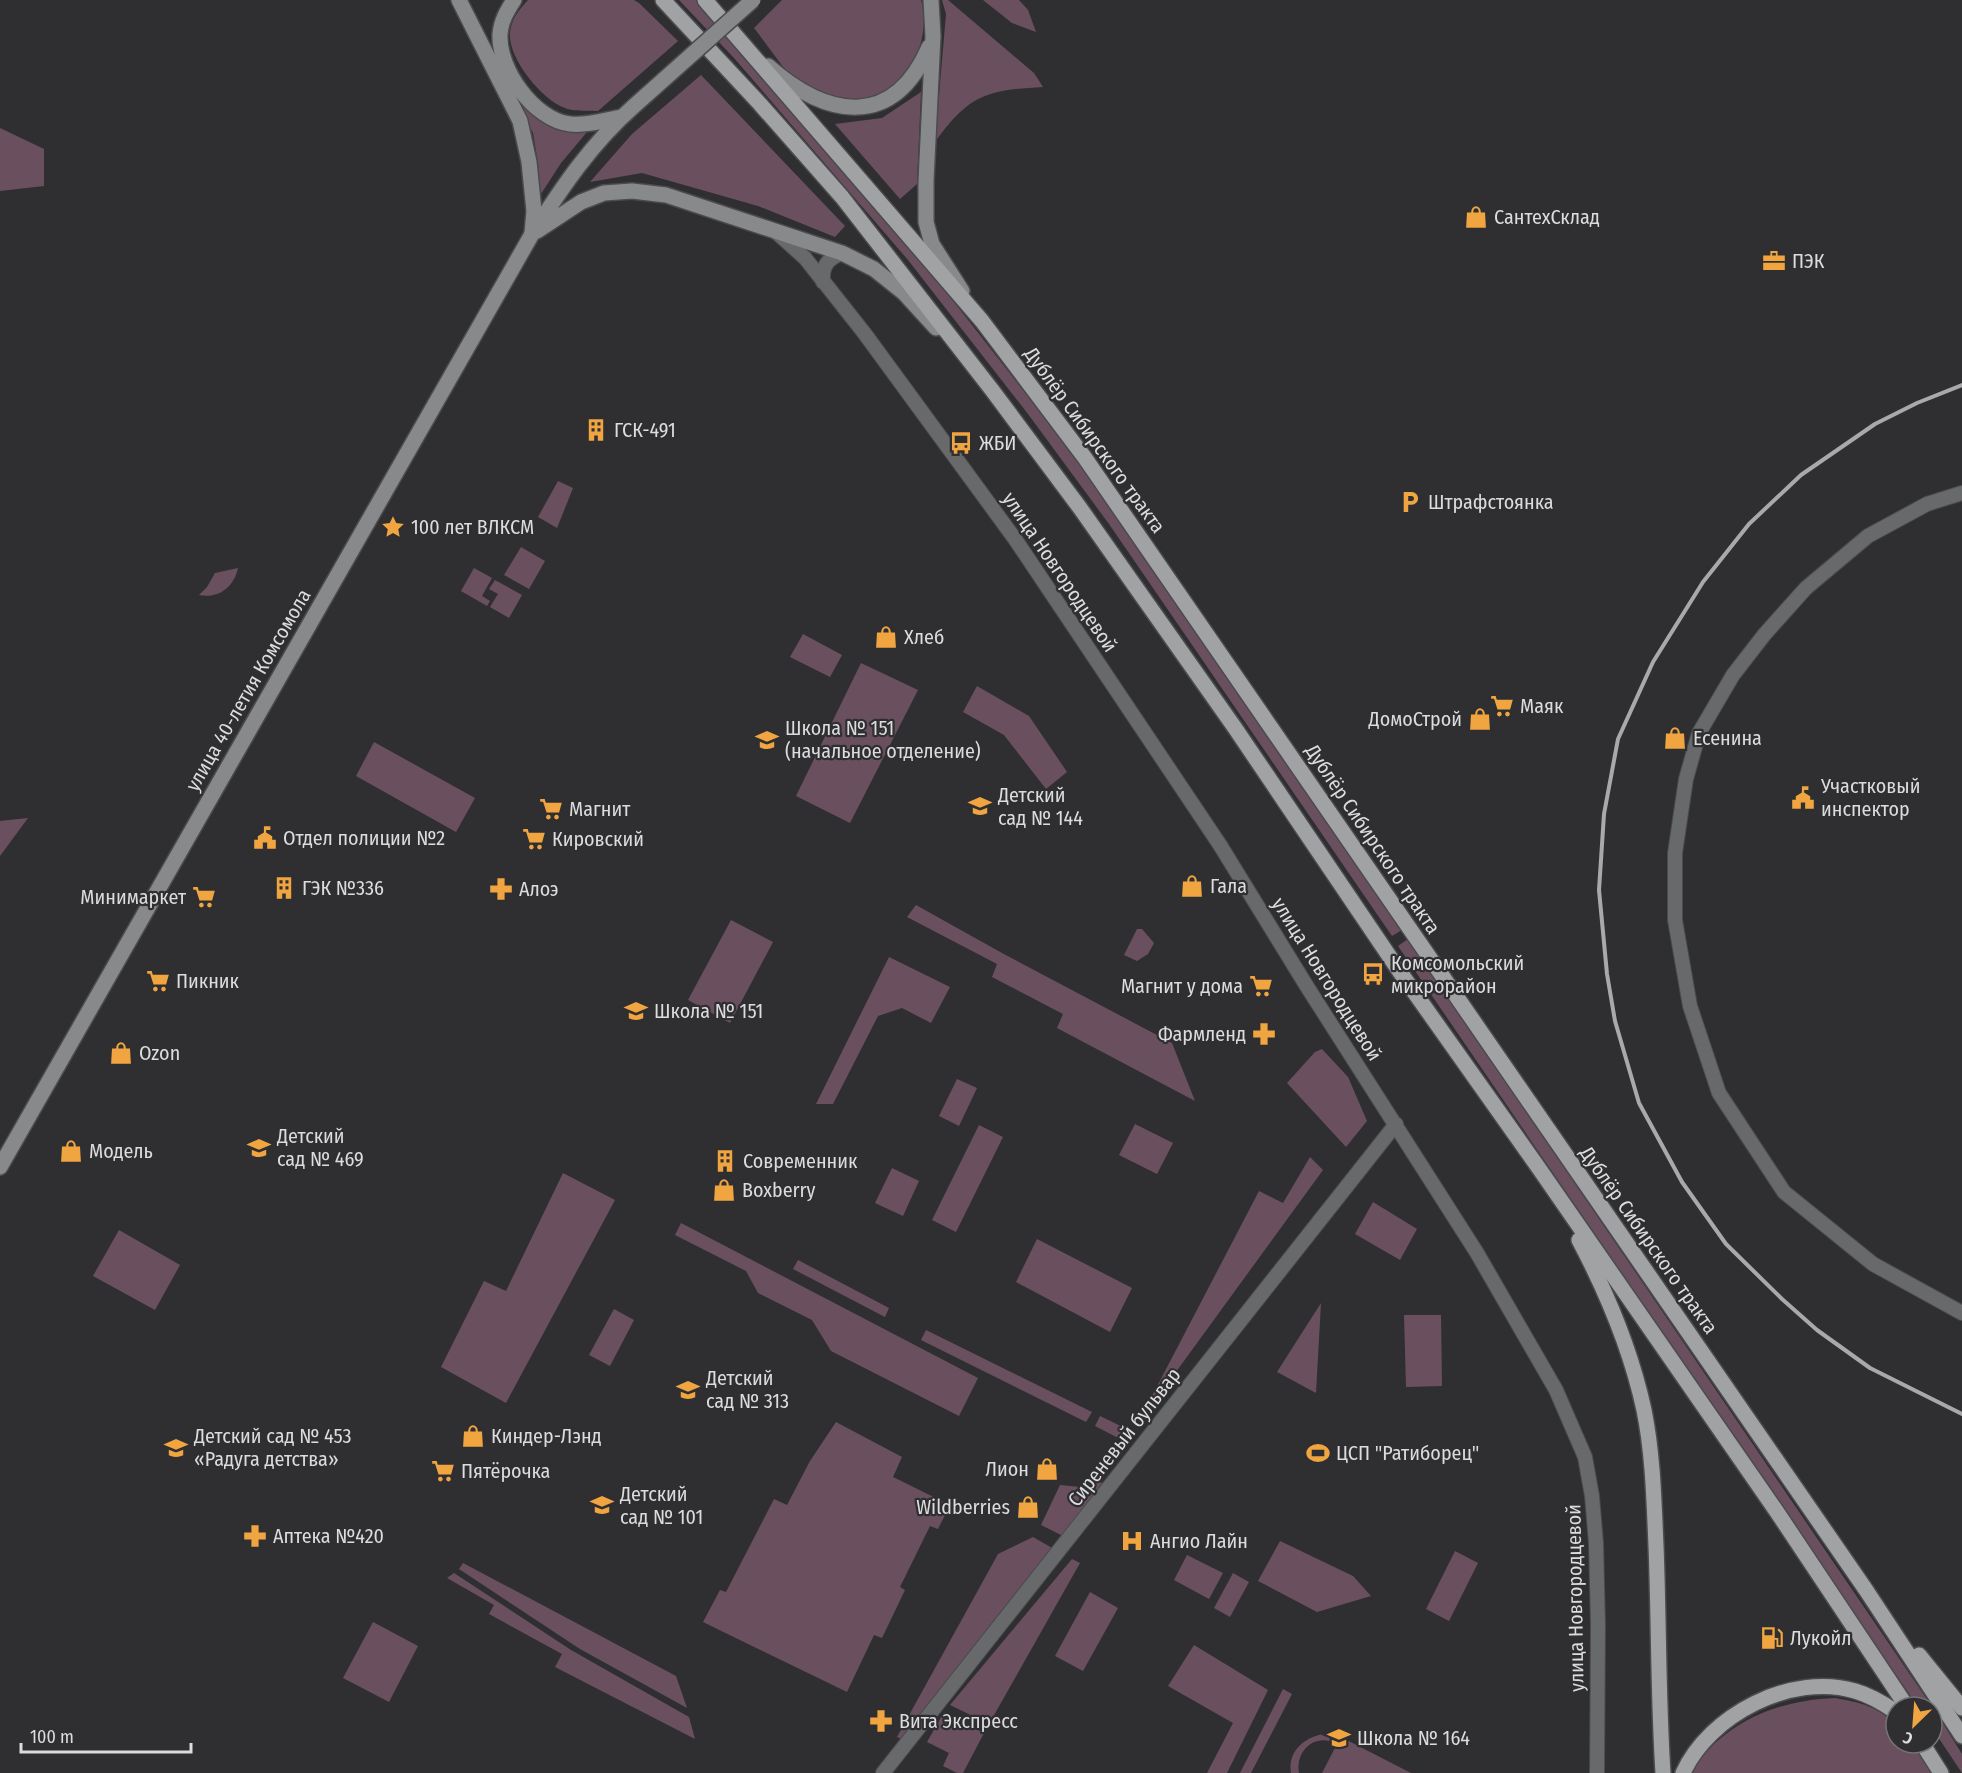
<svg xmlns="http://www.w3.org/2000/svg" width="1962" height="1773" font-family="'Fira Sans Condensed',sans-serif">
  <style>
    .green { fill: #6a505f }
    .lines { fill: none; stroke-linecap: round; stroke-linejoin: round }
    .tertiary-casing { stroke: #4b4b4e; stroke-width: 16 }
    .secondary-casing { stroke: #4b4b4e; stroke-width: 18 }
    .primary-casing { stroke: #4b4b4e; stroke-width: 18 }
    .tertiary { stroke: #68696a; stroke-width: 14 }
    .secondary { stroke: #88898b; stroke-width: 15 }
    .primary { stroke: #a0a2a4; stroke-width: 15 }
    .rail { stroke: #a9a9ac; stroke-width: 4 }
    .secondary-bridge-casing { stroke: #4b4b4e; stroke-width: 18; stroke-linecap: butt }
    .secondary-bridge { stroke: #88898b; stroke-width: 15 }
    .labels { text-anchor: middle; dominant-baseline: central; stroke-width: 4.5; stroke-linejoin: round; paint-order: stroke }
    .poi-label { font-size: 20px; fill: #dcdcde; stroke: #2f2f32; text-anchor: start }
    .street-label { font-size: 20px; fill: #dcdcde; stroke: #2f2f32 }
  </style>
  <rect width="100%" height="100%" fill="#2f2f32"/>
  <g class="green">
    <path d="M 528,0 L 634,0 L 639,3 L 678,41 L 598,111 C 588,110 574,112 565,108 C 542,100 507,57 510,32 C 512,18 519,10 528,0 Z"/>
    <polygon points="679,0 696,0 748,56 925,265 1069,449 1136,541 1402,930 1392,936 1109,524 1028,414 908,260 734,58"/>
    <path d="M 782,0 L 921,0 C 933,43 905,96 858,99 C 840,101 816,94 800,85 C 791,80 763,39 754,28 Z"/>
    <path d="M 942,0 L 948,0 L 1034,73 L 1043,87 C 986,90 969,95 935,142 L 946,14 Z"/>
    <polygon points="983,0 1019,0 1028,10 1036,32 1012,23"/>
    <polygon points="701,75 845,226 835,237 758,206 642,173 590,182 632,134"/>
    <polygon points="509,86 571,131 587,132 561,163 539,197 538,163 533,133"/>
    <polygon points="921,92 917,184 900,199 835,124 882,118"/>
    <polygon points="0,128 44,149 44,186 0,191"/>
    <polygon points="558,481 573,488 557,528 538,517"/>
    <polygon points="521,547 545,561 529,589 504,575"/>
    <path d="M 238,568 C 234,587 219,599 199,595 L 207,587 L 215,573 Z"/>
    <polygon points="474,568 492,578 482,596 490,601 487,606 461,591"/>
    <polygon points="495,580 522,595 509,618 490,607 498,594 489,589"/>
    <polygon points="803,634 842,655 830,677 790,657"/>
    <polygon points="861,663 918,690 850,823 796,796"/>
    <polygon points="977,686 1029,716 1067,772 1046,789 1004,735 963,712"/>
    <polygon points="374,742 475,798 456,832 356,776"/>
    <polygon points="28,818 0,856 0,821"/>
    <polygon points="916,905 1002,953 1172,1043 1195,1101 1057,1028 1063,1014 992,977 997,964 907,917"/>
    <polygon points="731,920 773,942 730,1023 688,1000"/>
    <polygon points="1137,929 1142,929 1154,943 1148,954 1137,961 1124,955"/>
    <polygon points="1408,939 1937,1714 1962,1754 1962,1773 1932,1728 1932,1707 1918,1707 1398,946"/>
    <polygon points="889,957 950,987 931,1023 902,1008 878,1016 833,1104 816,1104"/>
    <polygon points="1322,1049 1348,1077 1367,1121 1346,1147 1287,1083 1315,1052"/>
    <polygon points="957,1079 977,1088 959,1126 939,1116"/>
    <polygon points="1135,1124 1173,1143 1157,1174 1119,1155"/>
    <polygon points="979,1125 1003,1137 956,1232 932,1220"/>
    <polygon points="1310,1157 1323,1170 1157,1398 1152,1396 1259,1191 1283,1203"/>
    <polygon points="892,1168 919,1181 903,1216 875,1203"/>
    <polygon points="563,1173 615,1200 506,1403 441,1367 484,1281 506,1291"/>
    <polygon points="1373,1202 1417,1229 1400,1260 1355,1234"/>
    <polygon points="681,1223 978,1378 959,1416 831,1351 812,1320 758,1293 746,1271 675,1235"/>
    <polygon points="119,1230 180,1265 155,1310 93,1276"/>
    <polygon points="1037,1239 1132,1288 1110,1332 1016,1282"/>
    <polygon points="798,1260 889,1308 885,1317 793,1269"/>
    <polygon points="1321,1303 1316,1393 1277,1372"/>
    <polygon points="614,1309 634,1320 610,1366 589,1355"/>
    <polygon points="1404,1315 1441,1315 1442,1386 1406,1387"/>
    <polygon points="926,1330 1092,1412 1086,1422 921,1340"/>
    <polygon points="1100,1416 1129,1430 1124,1441 1095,1426"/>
    <polygon points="836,1422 902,1457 893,1477 950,1505 938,1529 930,1526 900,1587 905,1590 882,1638 874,1635 847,1692 703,1622 720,1590 726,1592 774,1499 787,1505 810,1461"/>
    <polygon points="1089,1477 1102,1483 1063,1536 1041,1525 1060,1485 1080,1487"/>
    <polygon points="1033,1537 1054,1549 902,1739 897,1737 998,1554"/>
    <polygon points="1280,1541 1353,1576 1371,1596 1317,1612 1258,1581"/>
    <polygon points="1455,1551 1478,1563 1449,1621 1426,1609"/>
    <polygon points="1187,1555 1223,1573 1209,1599 1174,1580"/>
    <polygon points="1072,1559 1080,1563 989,1724 950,1705"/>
    <polygon points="463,1563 676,1676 687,1708 580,1649 459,1569"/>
    <polygon points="454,1573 571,1650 689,1717 695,1739 555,1667 562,1654 489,1614 494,1605 447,1578"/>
    <polygon points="1233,1573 1249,1582 1230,1617 1214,1608"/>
    <polygon points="1090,1592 1118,1608 1083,1671 1055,1656"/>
    <polygon points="373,1622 418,1646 389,1702 343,1678"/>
    <polygon points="1194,1645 1268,1690 1227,1773 1207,1773 1233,1723 1168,1686"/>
    <polygon points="1283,1689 1292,1694 1251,1773 1240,1773"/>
    <path d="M 1835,1698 C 1863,1703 1875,1706 1896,1724 L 1896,1743 L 1912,1743 L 1932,1773 L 1693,1773 C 1697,1762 1706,1751 1715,1743 C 1750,1712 1790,1700 1835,1698 Z"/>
    <polygon points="944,1712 984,1733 963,1773 957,1773 943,1766 949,1753 927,1742"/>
    <path d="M 1329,1733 L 1337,1735 L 1411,1773 L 1322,1773 L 1337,1744 C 1316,1732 1295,1750 1299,1773 L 1291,1773 C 1287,1749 1308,1735 1329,1733 Z"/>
  </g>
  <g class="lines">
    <g class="tertiary-casing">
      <g id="tertiary">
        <polyline points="776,232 805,258 865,334 1015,539 1220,845 1306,985 1477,1253 1556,1390 1585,1457 1592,1496 1596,1543 1598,1625 1597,1773"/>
        <path d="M 823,282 C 822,266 827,259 842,253"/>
        <polyline points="1962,493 1927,504 1868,536 1806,588 1764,635 1733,675 1699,733 1686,779 1675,853 1675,920 1690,1006 1719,1093 1784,1192 1873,1264 1962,1313"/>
        <polyline points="883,1773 1396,1124"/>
      </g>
    </g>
    <g class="secondary-casing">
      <g id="secondary">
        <polyline points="459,0 520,121 529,162 534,211 532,233"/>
        <path d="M 514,0 C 507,11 501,21 500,34 C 498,69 534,120 570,124 C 587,126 605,120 621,117"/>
        <polyline points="931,0 933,36 926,181 926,222 932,244 962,291"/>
        <path d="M 768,66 C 827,118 893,130 929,47"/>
        <polyline points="537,231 581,202 604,193 632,191 666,195 842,253 874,269 904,293 936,328"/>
        <path d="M 0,1167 L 532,234 C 563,186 591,144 634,106"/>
      </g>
    </g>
    <g class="primary-casing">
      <g id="primary">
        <polyline points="663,0 760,104 842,197 992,390 1080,508 1235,728 1400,972 1538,1167 1777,1512 1907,1707"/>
        <polyline points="705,0 982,321 1085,458 1866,1590 1962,1736"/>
        <path d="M 1579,1240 C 1607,1293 1631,1350 1644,1410 C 1653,1454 1654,1501 1656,1546 C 1659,1621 1658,1697 1663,1773"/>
        <polyline points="1919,1655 1962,1708"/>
        <polyline points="1922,1743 1941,1773"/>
        <path d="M 1683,1773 C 1709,1715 1792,1672 1855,1691 C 1869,1695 1883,1703 1896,1712"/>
      </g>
    </g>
    <use href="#tertiary" class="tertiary"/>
    <use href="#secondary" class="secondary"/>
    <use href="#primary" class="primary"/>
    <polyline class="rail" points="1962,385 1917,403 1875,424 1801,475 1749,524 1703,582 1653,662 1618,739 1604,814 1599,890 1607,974 1615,1021 1639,1103 1682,1182 1726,1244 1782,1299 1817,1330 1870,1368 1962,1414"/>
    <g class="secondary-bridge-casing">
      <polyline id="secondary-bridge" points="634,106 753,0"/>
    </g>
    <use href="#secondary-bridge" class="secondary-bridge"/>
  </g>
  <defs>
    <g id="shop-bare" transform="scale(1.8)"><path d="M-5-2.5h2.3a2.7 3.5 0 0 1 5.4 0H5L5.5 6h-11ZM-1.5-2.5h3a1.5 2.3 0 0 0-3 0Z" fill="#f1a540" stroke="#2f2f32" stroke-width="2.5" paint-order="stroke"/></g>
    <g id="office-bare" transform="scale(1.8)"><path d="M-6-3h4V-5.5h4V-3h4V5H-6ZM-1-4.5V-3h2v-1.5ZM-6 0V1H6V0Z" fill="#f1a540" stroke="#2f2f32" stroke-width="2.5" paint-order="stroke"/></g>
    <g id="building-bare" transform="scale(1.8)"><path d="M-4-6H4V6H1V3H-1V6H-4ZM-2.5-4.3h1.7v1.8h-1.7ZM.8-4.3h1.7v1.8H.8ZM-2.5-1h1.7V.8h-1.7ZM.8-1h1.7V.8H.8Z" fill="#f1a540" stroke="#2f2f32" stroke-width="2.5" paint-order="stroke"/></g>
    <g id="bus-bare" transform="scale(1.8)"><path d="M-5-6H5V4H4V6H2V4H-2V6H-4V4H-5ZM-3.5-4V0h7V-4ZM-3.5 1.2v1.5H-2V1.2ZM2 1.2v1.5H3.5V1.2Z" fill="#f1a540" stroke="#2f2f32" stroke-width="2.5" paint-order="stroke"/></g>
    <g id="parking-bare" transform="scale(1.8)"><path d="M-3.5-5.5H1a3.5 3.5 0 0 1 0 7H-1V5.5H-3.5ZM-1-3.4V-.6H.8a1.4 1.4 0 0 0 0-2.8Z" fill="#f1a540" stroke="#2f2f32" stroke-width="2.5" paint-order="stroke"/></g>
    <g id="sight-bare" transform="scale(1.8)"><path d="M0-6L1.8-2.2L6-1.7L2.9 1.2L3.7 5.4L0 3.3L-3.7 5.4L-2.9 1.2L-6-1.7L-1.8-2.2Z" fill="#f1a540" stroke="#2f2f32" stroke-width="2.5" paint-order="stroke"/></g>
    <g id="supermarket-bare" transform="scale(1.8)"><path d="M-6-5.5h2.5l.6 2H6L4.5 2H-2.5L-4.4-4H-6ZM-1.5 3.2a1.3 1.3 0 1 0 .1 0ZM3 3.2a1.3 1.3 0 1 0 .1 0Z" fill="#f1a540" stroke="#2f2f32" stroke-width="2.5" paint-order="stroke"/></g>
    <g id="school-bare" transform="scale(1.8)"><path d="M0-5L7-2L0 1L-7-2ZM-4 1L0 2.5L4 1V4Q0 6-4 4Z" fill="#f1a540" stroke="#2f2f32" stroke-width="2.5" paint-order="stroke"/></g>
    <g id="civic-bare" transform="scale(1.8)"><path d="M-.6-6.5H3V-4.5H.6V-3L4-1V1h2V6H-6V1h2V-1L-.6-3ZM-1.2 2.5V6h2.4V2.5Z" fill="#f1a540" stroke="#2f2f32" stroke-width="2.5" paint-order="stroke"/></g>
    <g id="pharmacy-bare" transform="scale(1.8)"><path d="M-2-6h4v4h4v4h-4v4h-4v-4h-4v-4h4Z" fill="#f1a540" stroke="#2f2f32" stroke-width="2.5" paint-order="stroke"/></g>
    <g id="stadium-bare" transform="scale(1.8)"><path d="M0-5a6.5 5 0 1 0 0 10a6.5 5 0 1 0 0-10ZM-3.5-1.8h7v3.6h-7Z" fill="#f1a540" stroke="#2f2f32" stroke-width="2.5" paint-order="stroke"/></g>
    <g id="hospital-bare" transform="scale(1.8)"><path d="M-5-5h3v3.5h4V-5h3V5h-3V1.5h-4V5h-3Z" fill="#f1a540" stroke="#2f2f32" stroke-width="2.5" paint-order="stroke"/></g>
    <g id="fuel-bare" transform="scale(1.8)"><path d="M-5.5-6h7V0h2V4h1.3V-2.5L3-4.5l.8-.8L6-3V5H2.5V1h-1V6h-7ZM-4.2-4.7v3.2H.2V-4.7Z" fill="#f1a540" stroke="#2f2f32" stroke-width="2.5" paint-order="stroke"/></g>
  </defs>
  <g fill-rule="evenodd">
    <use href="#shop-bare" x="1476" y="217"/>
    <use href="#office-bare" x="1774" y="261"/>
    <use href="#building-bare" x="596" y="430"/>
    <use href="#bus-bare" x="961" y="443"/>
    <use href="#parking-bare" x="1410" y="502"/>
    <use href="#sight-bare" x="393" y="527"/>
    <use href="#shop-bare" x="886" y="637"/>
    <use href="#supermarket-bare" x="1502" y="706"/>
    <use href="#shop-bare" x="1480" y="719"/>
    <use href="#shop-bare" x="1675" y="738"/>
    <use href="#school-bare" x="767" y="740"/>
    <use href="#civic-bare" x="1803" y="798"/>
    <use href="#school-bare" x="980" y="806"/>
    <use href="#supermarket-bare" x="551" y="809"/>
    <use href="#civic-bare" x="265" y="838"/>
    <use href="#supermarket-bare" x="534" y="839"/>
    <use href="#shop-bare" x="1192" y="886"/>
    <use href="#building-bare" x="284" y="888"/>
    <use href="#pharmacy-bare" x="501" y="889"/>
    <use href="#supermarket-bare" x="204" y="897"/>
    <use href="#bus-bare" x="1373" y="974"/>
    <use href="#supermarket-bare" x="158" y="981"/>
    <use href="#supermarket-bare" x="1261" y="986"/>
    <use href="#school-bare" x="636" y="1011"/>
    <use href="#pharmacy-bare" x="1264" y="1034"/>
    <use href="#shop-bare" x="121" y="1053"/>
    <use href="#school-bare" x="259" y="1148"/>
    <use href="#shop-bare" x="71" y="1151"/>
    <use href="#building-bare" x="725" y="1161"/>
    <use href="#shop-bare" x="724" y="1190"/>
    <use href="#school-bare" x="688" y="1390"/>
    <use href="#shop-bare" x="473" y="1436"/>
    <use href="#school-bare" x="176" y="1448"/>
    <use href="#stadium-bare" x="1318" y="1453"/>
    <use href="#shop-bare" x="1047" y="1469"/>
    <use href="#supermarket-bare" x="443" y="1471"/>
    <use href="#school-bare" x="602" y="1505"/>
    <use href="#shop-bare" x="1028" y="1507"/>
    <use href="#pharmacy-bare" x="255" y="1536"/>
    <use href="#hospital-bare" x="1132" y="1541"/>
    <use href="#fuel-bare" x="1772" y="1638"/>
    <use href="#pharmacy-bare" x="881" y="1721"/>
    <use href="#school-bare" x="1339" y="1738"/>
  </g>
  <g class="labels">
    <g class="poi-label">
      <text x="1494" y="217">СантехСклад</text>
      <text x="1792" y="261">ПЭК</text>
      <text x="614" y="430">ГСК-491</text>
      <text x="979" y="443">ЖБИ</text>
      <text x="1428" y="502">Штрафстоянка</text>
      <text x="411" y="527">100 лет ВЛКСМ</text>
      <text x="904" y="637">Хлеб</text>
      <text x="1520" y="706">Маяк</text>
      <text x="1462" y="719" text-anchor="end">ДомоСтрой</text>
      <text x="785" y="728">Школа № 151<tspan x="785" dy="23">(начальное отделение)</tspan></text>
      <text x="1693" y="738">Есенина</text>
      <text x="1821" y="786">Участковый<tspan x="1821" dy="23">инспектор</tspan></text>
      <text x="998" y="795">Детский<tspan x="998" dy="23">сад № 144</tspan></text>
      <text x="569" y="809">Магнит</text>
      <text x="283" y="838">Отдел полиции №2</text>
      <text x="552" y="839">Кировский</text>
      <text x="1210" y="886">Гала</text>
      <text x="302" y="888">ГЭК №336</text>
      <text x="519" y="889">Алоэ</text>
      <text x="186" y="897" text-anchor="end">Минимаркет</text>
      <text x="1391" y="963">Комсомольский<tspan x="1391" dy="23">микрорайон</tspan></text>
      <text x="176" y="981">Пикник</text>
      <text x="1243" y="986" text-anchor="end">Магнит у дома</text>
      <text x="654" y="1011">Школа № 151</text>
      <text x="1246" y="1034" text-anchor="end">Фармленд</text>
      <text x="139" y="1053">Ozon</text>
      <text x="277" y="1136">Детский<tspan x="277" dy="23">сад № 469</tspan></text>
      <text x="89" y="1151">Модель</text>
      <text x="743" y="1161">Современник</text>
      <text x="742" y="1190">Boxberry</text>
      <text x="706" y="1378">Детский<tspan x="706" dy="23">сад № 313</tspan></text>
      <text x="194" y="1436">Детский сад № 453<tspan x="194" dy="23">«Радуга детства»</tspan></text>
      <text x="491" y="1436">Киндер-Лэнд</text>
      <text x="1336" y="1453">ЦСП "Ратиборец"</text>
      <text x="1029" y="1469" text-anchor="end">Лион</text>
      <text x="461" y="1471">Пятёрочка</text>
      <text x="620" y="1494">Детский<tspan x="620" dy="23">сад № 101</tspan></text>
      <text x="1010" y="1507" text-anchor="end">Wildberries</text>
      <text x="273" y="1536">Аптека №420</text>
      <text x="1150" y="1541">Ангио Лайн</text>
      <text x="1790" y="1638">Лукойл</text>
      <text x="899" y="1721">Вита Экспресс</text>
      <text x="1357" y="1738">Школа № 164</text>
    </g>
    <g class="street-label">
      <text transform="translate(1095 440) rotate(54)">Дублёр Сибирского тракта</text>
      <text transform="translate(1060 572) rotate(56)">улица Новгородцевой</text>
      <text transform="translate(248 690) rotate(-60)">улица 40-летия Комсомола</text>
      <text transform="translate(1373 839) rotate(56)">Дублёр Сибирского тракта</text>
      <text transform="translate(1327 979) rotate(58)">улица Новгородцевой</text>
      <text transform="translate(1649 1240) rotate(55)">Дублёр Сибирского тракта</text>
      <text transform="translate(1124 1437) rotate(-52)">Сиреневый бульвар</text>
      <text transform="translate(1575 1598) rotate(-91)">улица Новгородцевой</text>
    </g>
  </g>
  <g transform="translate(1914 1725) rotate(205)"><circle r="28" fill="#2f2f32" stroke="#747477" stroke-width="1.5"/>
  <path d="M0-4.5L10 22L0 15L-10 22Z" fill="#f1a540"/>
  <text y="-9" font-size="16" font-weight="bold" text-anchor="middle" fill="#dcdcde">С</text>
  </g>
  <path d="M21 1743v9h170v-9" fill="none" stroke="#dcdcde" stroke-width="3"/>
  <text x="30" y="1743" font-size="18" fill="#dcdcde" stroke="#2f2f32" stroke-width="4.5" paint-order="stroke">100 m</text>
</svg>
